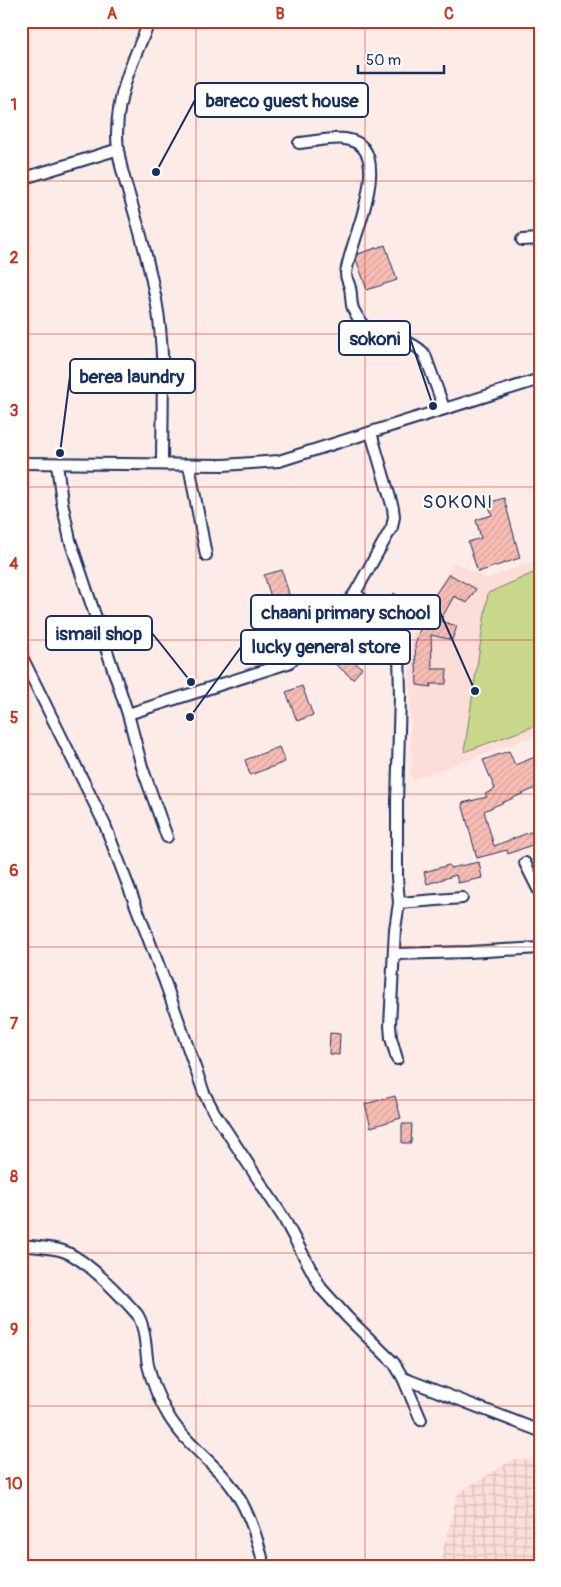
<svg xmlns="http://www.w3.org/2000/svg" width="561" height="1587" font-family="Pangolin,sans-serif">
  <style>
    .built { fill: #fcddd8 }
    .industrial { fill: url(#industrial-grid) }
    .green { fill: #c9d78b; stroke: #728374 }
    .building { fill: url(#building-hatch); stroke: #1b2f5e }
    .lines { fill: none; stroke-linecap: round; stroke-linejoin: round }
    .minor-casing { stroke: #1b2f5e; stroke-width: 14 }
    .minor { stroke: #fff; stroke-width: 10 }
    .grid { fill: none; stroke: #c8321e; stroke-width: 1; stroke-opacity: 0.55 }
    .labels { text-anchor: middle; dominant-baseline: central; stroke-width: 4; stroke-linejoin: round; paint-order: stroke }
    .neighbourhood-label { font-size: 19px; letter-spacing: 1px; fill: #1b2f5e; stroke: #fff }
    .leader { fill: none; stroke: #1b2f5e; stroke-width: 2 }
    .callout-dot { fill: #1b2f5e; stroke: #fff; stroke-width: 2 }
    .callout { fill: #fff; stroke: #1b2f5e; stroke-width: 2 }
    .callout-label { font-size: 19px; text-anchor: middle; font-weight: bold; fill: #1b2f5e }
    .neatline { fill: none; stroke: #c8321e; stroke-width: 2 }
    .grid-label { font-size: 16px; text-anchor: middle; font-weight: bold; fill: #c8321e }
  </style>
  <defs>
    <pattern id="industrial-grid" width="8" height="8" patternUnits="userSpaceOnUse" patternTransform="scale(1.25)"><rect width="8" height="8" fill="#fcddd8"/><path d="M0 4h8M4 0v8" fill="none" stroke="#d7bebc"/></pattern>
    <pattern id="building-hatch" width="6" height="6" patternUnits="userSpaceOnUse" patternTransform="scale(1.25)"><rect width="6" height="6" fill="#f8bdb3"/><path d="M-1 1l2-2M0 6l6-6M5 7l2-2" fill="none" stroke="#d4a39c"/></pattern>
  </defs>
  <rect width="100%" height="100%" fill="#fdebe8"/>
  <filter id="ink" filterUnits="userSpaceOnUse"><feTurbulence type="fractalNoise" baseFrequency=".02" numOctaves="2"/><feDisplacementMap in="SourceGraphic" scale="10" xChannelSelector="R" yChannelSelector="G"/><feConvolveMatrix kernelMatrix="1 2 1 2 8 2 1 2 1" color-interpolation-filters="sRGB"/></filter>
  <g filter="url(#ink)">
    <polygon class="built" points="540,559 540,734 411,780 410,648 413,631 440,584 454,562 487,579"/>
    <polygon class="industrial" points="514,1459 540,1459 540,1566 439,1566 458,1493"/>
    <polygon class="green" points="540,570 540,724 464,752 488,593"/>
    <g class="building">
      <polygon points="385,245 397,280 367,290 356,259 358,254"/>
      <polygon points="504,498 520,558 478,572 468,542 481,538 476,520 492,515 488,503"/>
      <polygon points="282,570 289,594 272,600 264,575"/>
      <polygon points="449,574 476,589 467,603 454,596 440,621 457,626 452,640 431,635 432,669 447,669 446,684 430,684 431,687 417,685 415,645 422,623 431,601"/>
      <polygon points="394,593 406,603 394,618 383,608"/>
      <polygon points="341,641 358,656 354,662 362,668 353,679 327,657"/>
      <polygon points="302,686 313,715 297,721 286,692"/>
      <polygon points="279,747 285,762 250,775 245,760"/>
      <polygon points="509,751 515,765 540,755 540,786 484,811 494,846 533,831 537,843 508,854 507,850 477,858 462,803 487,797 485,794 495,789 483,760"/>
      <polygon points="479,862 482,878 458,883 456,875 427,884 424,872 449,865 450,868"/>
      <polygon points="330,1033 340,1034 339,1055 329,1054"/>
      <polygon points="395,1096 401,1118 371,1127 365,1104"/>
      <polygon points="402,1124 412,1124 411,1143 402,1143"/>
    </g>
    <g class="lines">
      <g class="minor-casing">
        <g id="minor">
          <path d="M 150,21 C 134,57 117,93 117,134 C 117,159 126,184 133,208 C 142,238 150,269 156,300 C 166,353 162,411 162,464"/>
          <polyline points="149,23 175,21"/>
          <path d="M 299,143 C 312,142 332,137 345,139 C 400,146 348,244 346,274 C 346,279 349,283 350,288 C 352,295 350,304 354,311 C 357,316 362,326 367,329 C 386,339 411,337 425,355 L 444,408"/>
          <polyline points="21,179 119,149"/>
          <polyline points="522,240 540,239"/>
          <polyline points="21,463 224,465 279,461 540,379"/>
          <polyline points="57,464 62,502 70,540 128,714 142,767 167,837"/>
          <polyline points="189,465 206,555"/>
          <polyline points="355,593 387,620 395,634 399,652 400,695 397,802 397,877 399,903 395,929 390,1025 391,1038 397,1059"/>
          <polyline points="21,655 105,825 165,982 204,1093 214,1112 283,1217 321,1288 348,1318 394,1363 403,1378 421,1420"/>
          <polyline points="128,714 288,663 306,650 322,636 355,593 392,527 394,517 393,508 371,433"/>
          <polyline points="525,863 540,893"/>
          <polyline points="399,903 462,898"/>
          <polyline points="394,954 469,952 540,948"/>
          <path d="M 21,1245 C 35,1247 50,1247 63,1251 C 87,1259 120,1295 137,1314 C 146,1328 145,1348 148,1365 C 152,1382 159,1400 168,1415 C 182,1439 205,1456 224,1477 C 245,1500 257,1535 264,1566"/>
          <polyline points="403,1378 540,1431"/>
        </g>
      </g>
      <use href="#minor" class="minor"/>
    </g>
  </g>
  <path class="grid" d="M 196,21 L 196,1566M 365,21 L 365,1566M 21,181 L 540,181M 21,334 L 540,334M 21,487 L 540,487M 21,640 L 540,640M 21,794 L 540,794M 21,947 L 540,947M 21,1100 L 540,1100M 21,1253 L 540,1253M 21,1406 L 540,1406"/>
  <g class="labels">
    <g class="neighbourhood-label">
      <text x="458" y="502">SOKONI</text>
    </g>
  </g>
  <path class="leader" d="M156 172L195 100M433 406L410 338M60 453L70 376M475 691L440 612M191 682L152 633M190 717L241 647"/>
  <g class="callout-dot">
    <circle cx="156" cy="172" r="5"/>
    <circle cx="433" cy="406" r="5"/>
    <circle cx="60" cy="453" r="5"/>
    <circle cx="475" cy="691" r="5"/>
    <circle cx="191" cy="682" r="5"/>
    <circle cx="190" cy="717" r="5"/>
  </g>
  <g class="callout">
    <rect x="195" y="83" width="173" height="34" rx="5"/>
    <rect x="339" y="321" width="71" height="34" rx="5"/>
    <rect x="70" y="359" width="125" height="34" rx="5"/>
    <rect x="251" y="595" width="189" height="34" rx="5"/>
    <rect x="46" y="616" width="106" height="34" rx="5"/>
    <rect x="241" y="630" width="169" height="34" rx="5"/>
  </g>
  <g class="callout-label">
    <text x="282" y="107">bareco guest house</text>
    <text x="375" y="345">sokoni</text>
    <text x="132" y="383">berea laundry</text>
    <text x="346" y="619">chaani primary school</text>
    <text x="99" y="640">ismail shop</text>
    <text x="326" y="653">lucky general store</text>
  </g>
  <rect width="561" height="1587" fill="none" stroke="#fff" stroke-width="55"/>
  <path d="M358 65v8h86v-8" fill="none" stroke="#1b2f5e" stroke-width="2.5"/>
  <text x="366" y="65" font-size="15" fill="#1b2f5e" stroke="#ffffff" stroke-width="4" paint-order="stroke">50 m</text>
  <rect x="28" y="28" width="506" height="1532" class="neatline"/>
  <g class="grid-label">
    <text x="112" y="19">A</text>
    <text x="280" y="19">B</text>
    <text x="449" y="19">C</text>
    <text x="14" y="110">1</text>
    <text x="14" y="263">2</text>
    <text x="14" y="416">3</text>
    <text x="14" y="569">4</text>
    <text x="14" y="723">5</text>
    <text x="14" y="876">6</text>
    <text x="14" y="1029">7</text>
    <text x="14" y="1182">8</text>
    <text x="14" y="1335">9</text>
    <text x="14" y="1489">10</text>
  </g>
</svg>
